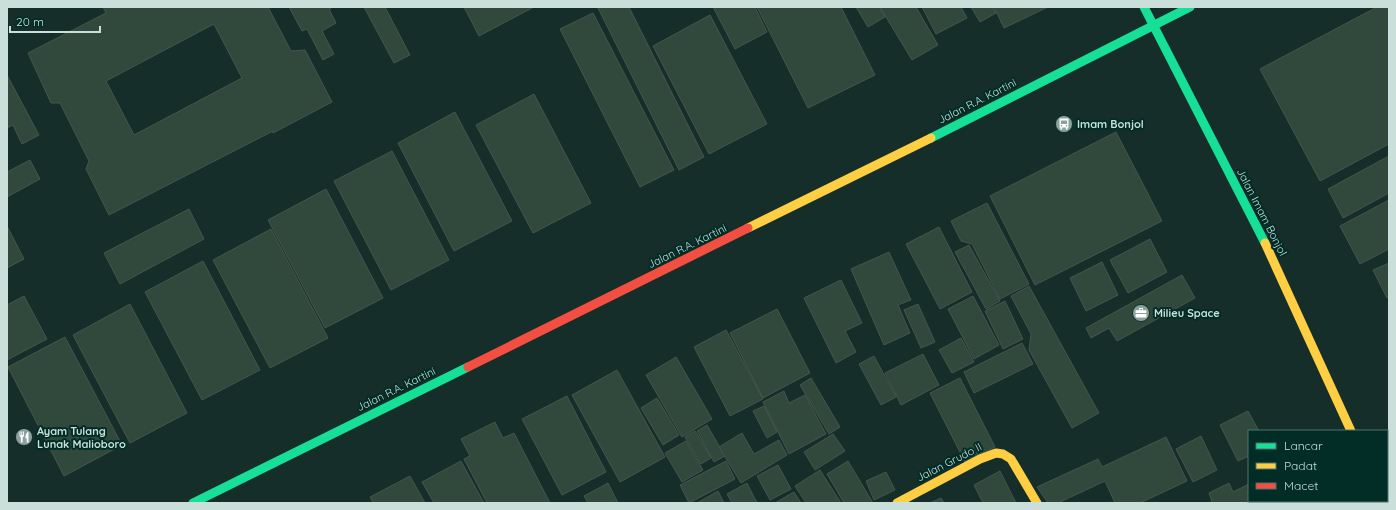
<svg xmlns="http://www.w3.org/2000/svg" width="1396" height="510" font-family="Quicksand,sans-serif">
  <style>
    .building { fill: #30493c; stroke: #45554e; fill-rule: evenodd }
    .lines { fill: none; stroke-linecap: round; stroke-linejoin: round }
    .fast { stroke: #16e098; stroke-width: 9 }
    .slow { stroke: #ffcf43; stroke-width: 9 }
    .jam { stroke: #f24e42; stroke-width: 9 }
    .labels { text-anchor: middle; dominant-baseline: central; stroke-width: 4; stroke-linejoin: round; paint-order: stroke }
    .street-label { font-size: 11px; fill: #cadfda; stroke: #012d26 }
    .poi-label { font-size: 11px; font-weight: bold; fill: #cadfda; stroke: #012d26; text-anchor: start }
  </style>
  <rect width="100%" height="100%" fill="#162e2a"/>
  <g class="building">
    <path d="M 103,7 L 268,7 L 291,51 L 305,50 L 332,102 L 273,133 L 273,131 L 109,215 L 86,169 L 89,161 L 60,103 L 51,103 L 28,53 L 106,13 ZM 214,24 L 242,78 L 134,135 L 106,81 Z"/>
    <polygon points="289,7 333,7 329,9 336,23 322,31 334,54 323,60 307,29 302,31"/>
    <polygon points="364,7 385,7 410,55 394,63"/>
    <polygon points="464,7 534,7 479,36"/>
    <polygon points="600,7 629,7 704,157 679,170 598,8"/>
    <polygon points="713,7 755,7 767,32 735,49"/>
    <polygon points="757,7 841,7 875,75 808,108"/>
    <polygon points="856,7 879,7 885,17 868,27"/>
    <polygon points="880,7 916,7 938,45 912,60"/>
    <polygon points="922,7 961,7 967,18 936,34"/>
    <polygon points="971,7 992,7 996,13 980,22"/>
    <polygon points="994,7 1048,7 1004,28"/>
    <polygon points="1377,7 1389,7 1389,144 1320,181 1260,69"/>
    <polygon points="593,13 674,170 640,187 560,29"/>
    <polygon points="710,15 767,124 709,154 653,46"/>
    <polygon points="7,75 39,135 22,144 13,125 7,128"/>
    <polygon points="534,94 591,203 533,233 476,125"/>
    <polygon points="455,112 512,221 454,251 398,143"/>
    <polygon points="1116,132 1162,221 1035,285 990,196"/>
    <polygon points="392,151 449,260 391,290 334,181"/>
    <polygon points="1389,156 1389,193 1343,218 1328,189"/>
    <polygon points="30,160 40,179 7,197 7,172"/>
    <polygon points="326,189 383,298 325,328 268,220"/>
    <polygon points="1389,200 1389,249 1360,264 1340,226"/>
    <polygon points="987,203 1029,284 1000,299 972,244 961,241 951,221"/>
    <polygon points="189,209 204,239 120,284 104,253"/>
    <polygon points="7,226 24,259 7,268"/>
    <polygon points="939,227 972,292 940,309 906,244"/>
    <polygon points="271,229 328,338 270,368 213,260"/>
    <polygon points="1150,239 1167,272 1128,293 1110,260"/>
    <polygon points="969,245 1000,301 986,309 955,252"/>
    <polygon points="889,252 911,300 898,305 910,333 884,345 851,269"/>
    <polygon points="203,261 260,370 202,400 145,292"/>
    <polygon points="1102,262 1118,295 1086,311 1070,278"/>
    <polygon points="1389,263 1389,297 1387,298 1373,270"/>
    <polygon points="1182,275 1195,298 1117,341 1109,328 1091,338 1086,328"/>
    <polygon points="841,280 862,323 845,331 856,352 836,363 804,298"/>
    <polygon points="1029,286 1099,413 1072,428 1029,350 1031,334 1011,296"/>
    <polygon points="24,296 47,339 7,360 7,305"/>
    <polygon points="973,296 999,345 974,359 948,309"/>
    <polygon points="1005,301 1023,339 1003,349 985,311"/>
    <polygon points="130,304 187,413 130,443 73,335"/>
    <polygon points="918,304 935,342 921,348 904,310"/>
    <polygon points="777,309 810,373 763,398 730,333"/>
    <polygon points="726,330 763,399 730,416 694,347"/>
    <polygon points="65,337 122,445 64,476 8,367"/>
    <polygon points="961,338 974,362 952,373 939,350"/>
    <polygon points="1022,343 1033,364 974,393 964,372"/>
    <polygon points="923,354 939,385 901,405 885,373"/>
    <polygon points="874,356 896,397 881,405 859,364"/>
    <polygon points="676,357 712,419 682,437 646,375"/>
    <polygon points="617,370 665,457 620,482 572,395"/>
    <polygon points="811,378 840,427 829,434 800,385"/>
    <polygon points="960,378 995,447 965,462 930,393"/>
    <polygon points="784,391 789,403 805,395 826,434 789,454 763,402"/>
    <polygon points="567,396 606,472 562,495 522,419"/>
    <polygon points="657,398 679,435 663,445 641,408"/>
    <polygon points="764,406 777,432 767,438 753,411"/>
    <polygon points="1248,411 1259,431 1249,431 1249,456 1238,461 1220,425"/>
    <polygon points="495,422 503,438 514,433 550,503 487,503 464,459 470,456 461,439"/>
    <polygon points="707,425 725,456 714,462 697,431"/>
    <polygon points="695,431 711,458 701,464 685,437"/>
    <polygon points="742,433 754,454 779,440 787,455 741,483 719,447"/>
    <polygon points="833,434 845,451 815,470 804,452"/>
    <polygon points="1201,436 1217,470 1193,482 1176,449"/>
    <polygon points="1166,437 1187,481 1140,503 1115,503 1105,481 1058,503 1048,503 1037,487 1098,459 1102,467"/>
    <polygon points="686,441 703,470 682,482 665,453"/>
    <polygon points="461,461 484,503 434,503 422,482"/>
    <polygon points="726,461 735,479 689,503 680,485"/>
    <polygon points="848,461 873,503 844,503 827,474"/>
    <polygon points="778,465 791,489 770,500 757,476"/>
    <polygon points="820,470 841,503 806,503 795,486"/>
    <polygon points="1000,471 1016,503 983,503 974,485"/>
    <polygon points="886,472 895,490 874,500 866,481"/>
    <polygon points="410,476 425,503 373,503 370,497"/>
    <polygon points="608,483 618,503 588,503 584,496"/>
    <polygon points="747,483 757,503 732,503 727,494"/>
    <polygon points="1229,483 1233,492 1249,484 1249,501 1290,501 1286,503 1210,503 1212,502 1209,493"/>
    <polygon points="718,491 724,503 697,503"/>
    <polygon points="794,492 801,503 775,503"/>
    <polygon points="941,498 944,503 930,503"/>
  </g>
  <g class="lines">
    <g class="fast">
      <polyline points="1144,7 1265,243"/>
      <polyline points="931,138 1190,7"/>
      <polyline points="193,503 468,367"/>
    </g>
    <g class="slow">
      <polyline points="748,228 931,138"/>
      <polyline points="1265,243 1351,431"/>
      <polyline points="897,503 980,459 996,453 1003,454 1011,459 1037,503"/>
    </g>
    <g class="jam">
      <polyline points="468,367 748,228"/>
      <polyline points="1384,501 1385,503"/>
    </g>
  </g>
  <defs>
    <g id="bus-disc" transform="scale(0.9)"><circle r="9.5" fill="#8ba19c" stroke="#012d26"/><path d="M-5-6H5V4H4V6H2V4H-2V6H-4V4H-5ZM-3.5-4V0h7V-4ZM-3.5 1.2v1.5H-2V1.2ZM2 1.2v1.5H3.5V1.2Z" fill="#fff"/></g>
    <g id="office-disc" transform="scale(0.9)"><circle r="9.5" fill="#8ba19c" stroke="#012d26"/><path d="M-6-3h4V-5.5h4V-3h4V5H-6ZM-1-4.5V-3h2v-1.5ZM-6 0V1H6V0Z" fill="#fff"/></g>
    <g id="restaurant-disc" transform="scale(0.9)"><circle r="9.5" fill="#8ba19c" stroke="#012d26"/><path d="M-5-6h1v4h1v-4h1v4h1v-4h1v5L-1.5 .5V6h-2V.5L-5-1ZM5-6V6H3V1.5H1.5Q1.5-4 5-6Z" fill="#fff"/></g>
  </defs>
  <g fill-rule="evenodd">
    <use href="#bus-disc" x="1064" y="124"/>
    <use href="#office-disc" x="1141" y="313"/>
    <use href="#restaurant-disc" x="24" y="437"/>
  </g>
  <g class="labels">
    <g class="street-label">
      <text transform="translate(977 101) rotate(-27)">Jalan R.A. Kartini</text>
      <text transform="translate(1262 212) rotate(63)">Jalan Imam Bonjol</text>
      <text transform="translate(687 246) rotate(-26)">Jalan R.A. Kartini</text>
      <text transform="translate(396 389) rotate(-26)">Jalan R.A. Kartini</text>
      <text transform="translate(949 462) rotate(-27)">Jalan Grudo II</text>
    </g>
    <g class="poi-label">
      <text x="1077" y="124">Imam Bonjol</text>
      <text x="1154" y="313">Milieu Space</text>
      <text x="37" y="431">Ayam Tulang<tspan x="37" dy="13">Lunak Malioboro</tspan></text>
    </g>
  </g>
  <rect width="1396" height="510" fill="none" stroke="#cadfda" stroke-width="16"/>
  <rect x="1248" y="430" width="140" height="72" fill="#012d26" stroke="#51746e"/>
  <rect x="1256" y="443" width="20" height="6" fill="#16e098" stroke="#51746e"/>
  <text x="1284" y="450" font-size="12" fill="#cadfda">Lancar</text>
  <rect x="1256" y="463" width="20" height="6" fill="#ffcf43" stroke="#51746e"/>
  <text x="1284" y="470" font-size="12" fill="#cadfda">Padat</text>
  <rect x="1256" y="483" width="20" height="6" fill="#f24e42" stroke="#51746e"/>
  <text x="1284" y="490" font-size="12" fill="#cadfda">Macet</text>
  <path d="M10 26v6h90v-6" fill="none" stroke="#cadfda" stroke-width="2"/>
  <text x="16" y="26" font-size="12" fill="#cadfda" stroke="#012d26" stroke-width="3" paint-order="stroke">20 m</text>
</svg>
